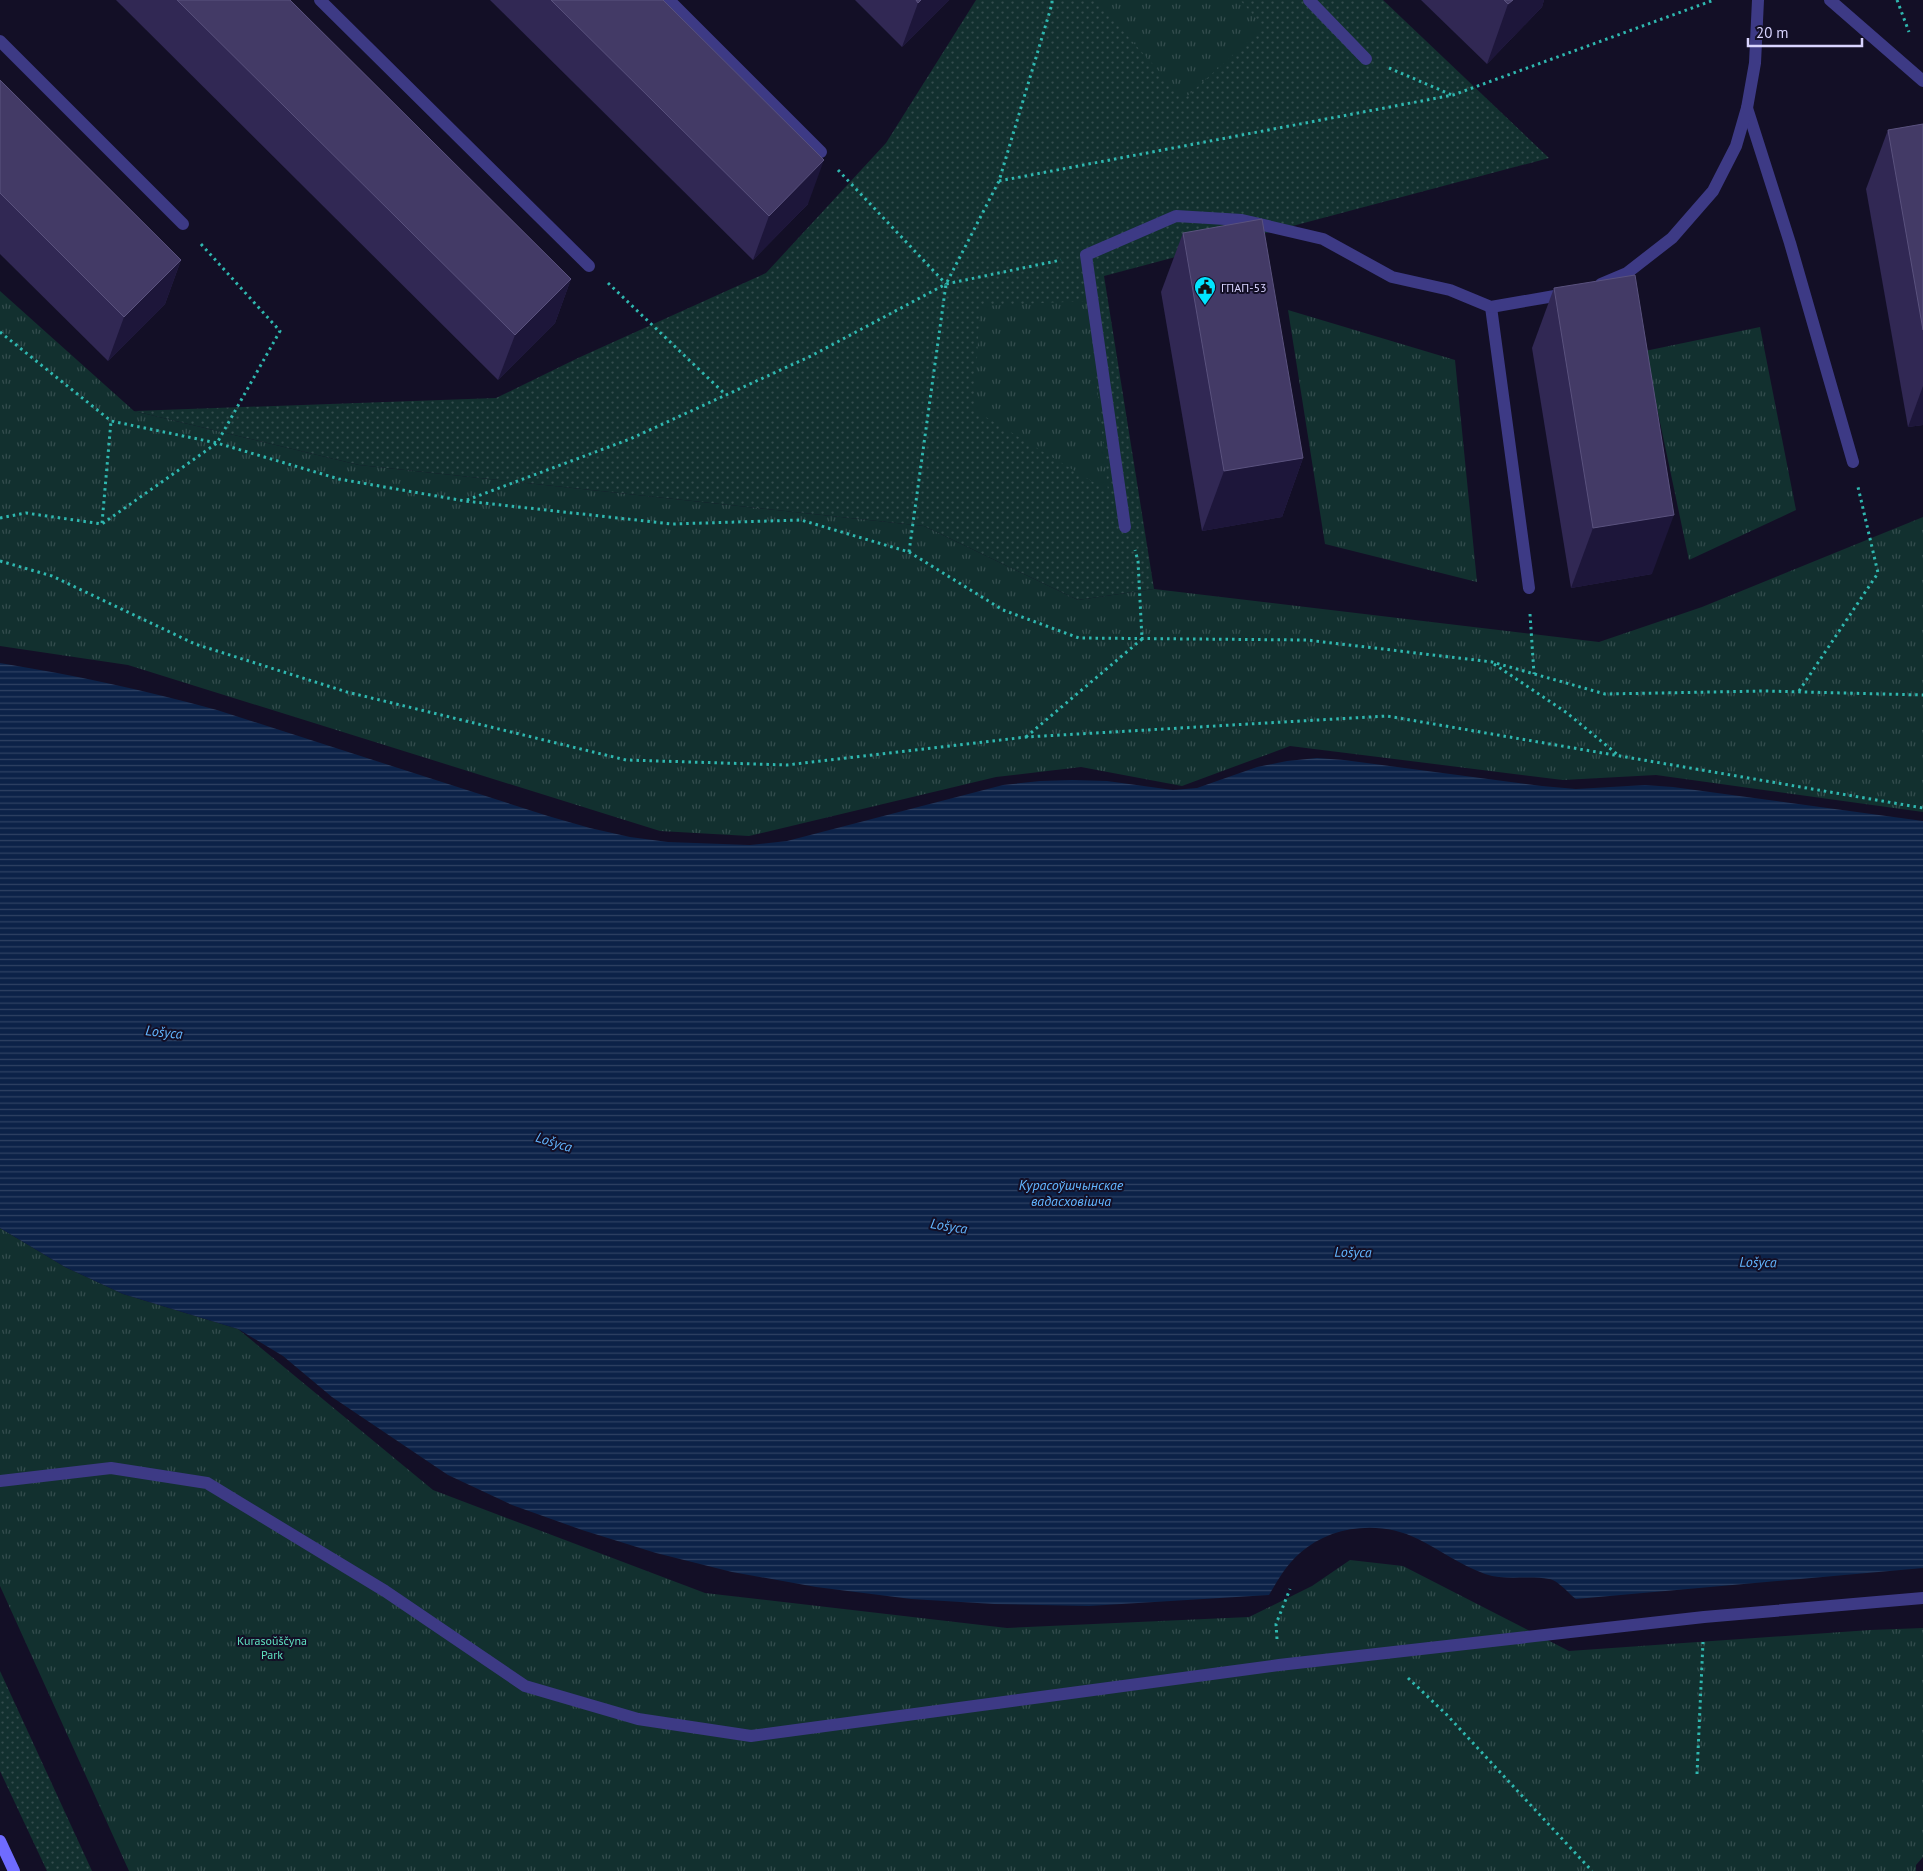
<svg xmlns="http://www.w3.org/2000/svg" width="1923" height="1871" font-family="'PT Sans',sans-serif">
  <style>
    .grass { fill: url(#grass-dots) }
    .park { fill: url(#park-tufts) }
    .water { fill: url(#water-rules) }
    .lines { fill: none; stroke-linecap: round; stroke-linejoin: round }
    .path { stroke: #2fb8b0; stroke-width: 3; stroke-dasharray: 2.5 4; stroke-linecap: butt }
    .service { stroke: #3d3a85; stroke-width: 12 }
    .pedestrian { stroke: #3d3a85; stroke-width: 12 }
    .secondary { stroke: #6f6bff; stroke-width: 12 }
    .wall { fill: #312854 }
    .shaded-wall { fill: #1d163a }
    .building { fill: #433a66; stroke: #5a527e }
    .labels { text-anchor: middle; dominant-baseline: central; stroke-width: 4; stroke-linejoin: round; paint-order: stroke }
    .poi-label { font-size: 12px; fill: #d9d4ff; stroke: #130f26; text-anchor: start }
    .park-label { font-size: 12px; fill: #5fe0c0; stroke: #130f26 }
    .water-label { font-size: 14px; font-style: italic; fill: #62b6ff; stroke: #130f26 }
  </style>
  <defs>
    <pattern id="grass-dots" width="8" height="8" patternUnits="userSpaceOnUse" patternTransform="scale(1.25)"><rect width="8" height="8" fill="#12302f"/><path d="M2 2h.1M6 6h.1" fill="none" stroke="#344d4e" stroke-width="1.8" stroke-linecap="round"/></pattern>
    <pattern id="park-tufts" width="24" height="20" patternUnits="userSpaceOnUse" patternTransform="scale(1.25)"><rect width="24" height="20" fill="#12302f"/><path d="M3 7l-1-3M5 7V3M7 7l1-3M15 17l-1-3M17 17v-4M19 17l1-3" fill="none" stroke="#344d4e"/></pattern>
    <pattern id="water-rules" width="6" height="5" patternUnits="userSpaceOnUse" patternTransform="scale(1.25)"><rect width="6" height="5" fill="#0c2248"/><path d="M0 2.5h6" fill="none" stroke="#2f4163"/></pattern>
  </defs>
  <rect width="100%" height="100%" fill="#130f26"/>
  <g class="grass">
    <polygon points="976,0 1383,0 1549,158 1104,276 1154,589 1078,600 924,526 359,465 134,411 496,398 578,358 766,273 886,143"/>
    <polygon points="0,1671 92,1871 47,1871 0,1771"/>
  </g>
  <g class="park">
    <polygon points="1095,0 1240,0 1264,27 1184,99"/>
    <polygon points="0,291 134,411 359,465 924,526 1078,600 1154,589 1599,642 1702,607 1923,517 1923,812 1656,775 1563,780 1290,746 1182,786 1081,767 996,777 749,836 660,831 128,665 0,646"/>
    <polygon points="1088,301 1108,491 974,410 980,306"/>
    <polygon points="1288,310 1455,360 1477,582 1325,544"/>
    <polygon points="1760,327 1796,510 1689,560 1645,351"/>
    <polygon points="0,1228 65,1267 123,1294 238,1329 433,1490 705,1593 1007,1628 1249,1617 1312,1586 1350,1560 1403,1566 1569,1651 1870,1630 1923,1628 1923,1857 1916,1865 1916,1871 129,1871 0,1586"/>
  </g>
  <path class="water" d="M 0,663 C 73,675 145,690 217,710 L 548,816 L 590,828 L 630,837 L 668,842 L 750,845 L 787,841 L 1003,785 L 1040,781 L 1072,780 L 1107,781 L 1173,790 L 1197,788 L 1257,767 L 1287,761 L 1317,758 L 1344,760 L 1542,786 L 1576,789 L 1645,785 L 1673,787 L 1923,821 L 1923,1568 L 1576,1599 C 1569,1594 1558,1580 1549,1579 C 1528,1575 1506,1581 1485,1574 C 1460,1565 1440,1550 1418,1539 C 1381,1520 1331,1525 1300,1553 C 1286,1565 1278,1580 1269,1595 L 1089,1606 L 994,1604 L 911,1599 L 816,1587 L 732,1572 L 656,1553 L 582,1530 L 512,1505 L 448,1475 L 332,1397 L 283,1356 L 238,1329 L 123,1294 L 65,1267 L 0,1228 Z"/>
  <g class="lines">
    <g class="path">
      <polyline points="1897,0 1909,32"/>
      <polyline points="1389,68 1452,95"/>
      <polyline points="838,170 946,284"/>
      <polyline points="999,181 1453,95 1714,0"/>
      <polyline points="608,283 726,395"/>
      <polyline points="0,332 111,421 217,443 280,331 200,243"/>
      <polyline points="467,500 630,439 811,356 946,284 1061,260"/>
      <polyline points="0,518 26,513 102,524 217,443 339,479 465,501 672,524 801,520 909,552 1003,610 1079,638 1307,640 1492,662 1605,694 1765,691 1923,695"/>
      <polyline points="102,523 111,421"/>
      <polyline points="909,552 946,284 999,181 1052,4 1052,0"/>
      <polyline points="0,561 52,576 195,644 347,692 626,760 787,765 1026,737 1387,716 1923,808"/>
      <polyline points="1530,614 1534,674"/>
      <polyline points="1494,664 1567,713 1618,755"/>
      <polyline points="1799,691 1878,573 1858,487"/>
      <polyline points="1026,737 1142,639 1138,561 1135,550"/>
      <polyline points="1277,1639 1276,1624 1290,1589"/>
      <polyline points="1408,1678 1446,1714 1592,1871"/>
      <polyline points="1697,1774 1703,1642"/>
    </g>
    <g class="service">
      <polyline points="320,0 589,266"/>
      <polyline points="669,0 821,152"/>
      <polyline points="1309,0 1366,59"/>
      <polyline points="1830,0 1923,81"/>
      <polyline points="0,41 183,224"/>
      <polyline points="1747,108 1790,243 1853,462"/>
      <polyline points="1601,284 1627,273 1672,238 1713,191 1736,146 1747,108 1755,63 1758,0"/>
      <polyline points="1491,307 1529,588"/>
      <polyline points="1125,527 1086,255 1176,216 1242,220 1323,239 1392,277 1450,290 1491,307 1566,294"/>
    </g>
    <polyline class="pedestrian" points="0,1481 111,1468 207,1483 385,1591 525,1686 638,1719 751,1736 1279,1665 1704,1617 1923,1598"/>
    <polyline class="secondary" points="0,1841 14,1871"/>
  </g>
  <g class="wall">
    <polygon points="116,0 290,0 571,279 555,323 498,380"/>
    <polygon points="490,0 663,0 808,204 753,260"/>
    <polygon points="855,0 949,0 902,47"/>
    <polygon points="1421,0 1544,0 1542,7 1487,64"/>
    <polygon points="0,80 181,260 165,304 108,361 0,254"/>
    <polygon points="1923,124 1923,425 1908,427 1866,189 1888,130"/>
    <polygon points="1183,233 1303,458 1282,517 1202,531 1161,292"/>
    <polygon points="1554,288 1652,574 1571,588 1532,348"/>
  </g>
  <g class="shaded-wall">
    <polygon points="921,0 949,0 902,47 918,3"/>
    <polygon points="1513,0 1544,0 1542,7 1487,64 1508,4"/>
    <polygon points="824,160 808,204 753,260 769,216"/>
    <polygon points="181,260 165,304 108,361 124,317"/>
    <polygon points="571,279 555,323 498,380 515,335"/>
    <polygon points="1923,386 1923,425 1908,427"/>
    <polygon points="1303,458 1282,517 1202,531 1224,471"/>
    <polygon points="1674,515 1652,574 1571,588 1593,528"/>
  </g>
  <g class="building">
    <polygon points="177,0 290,0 571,279 515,335"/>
    <polygon points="551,0 663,0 824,160 769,216"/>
    <polygon points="916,0 921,0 918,3"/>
    <polygon points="1504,0 1513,0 1508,4"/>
    <polygon points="0,80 181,260 124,317 0,193"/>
    <polygon points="1923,124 1923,330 1888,130"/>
    <polygon points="1262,219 1303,458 1224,471 1183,233"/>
    <polygon points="1635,275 1674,515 1593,528 1554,288"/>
  </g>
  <defs>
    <g id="civic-pin" transform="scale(1.125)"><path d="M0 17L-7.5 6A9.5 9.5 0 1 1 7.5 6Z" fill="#00e5ff" stroke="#130f26"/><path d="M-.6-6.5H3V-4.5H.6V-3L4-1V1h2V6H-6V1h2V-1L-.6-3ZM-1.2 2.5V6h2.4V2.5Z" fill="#111"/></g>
  </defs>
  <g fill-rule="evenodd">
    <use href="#civic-pin" x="1205" y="287"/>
  </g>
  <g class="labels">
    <g class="poi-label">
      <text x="1221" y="287">ГПАП-53</text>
    </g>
    <g class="park-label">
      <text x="272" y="1640">Kurasoŭščyna<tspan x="272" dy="14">Park</tspan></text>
    </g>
    <g class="water-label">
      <text transform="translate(164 1032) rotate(6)">Lošyca</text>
      <text transform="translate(554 1142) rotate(17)">Lošyca</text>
      <text x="1071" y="1185">Курасоўшчынскае<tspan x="1071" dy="16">вадасховішча</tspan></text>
      <text transform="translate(949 1226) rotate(9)">Lošyca</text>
      <text transform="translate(1353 1252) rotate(1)">Lošyca</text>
      <text transform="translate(1758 1262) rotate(1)">Lošyca</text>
    </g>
  </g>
  <path d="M1748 38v8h114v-8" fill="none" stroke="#d9d4ff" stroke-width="2.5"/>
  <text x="1756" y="38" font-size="15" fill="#d9d4ff" stroke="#130f26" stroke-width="4" paint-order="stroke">20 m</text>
</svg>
